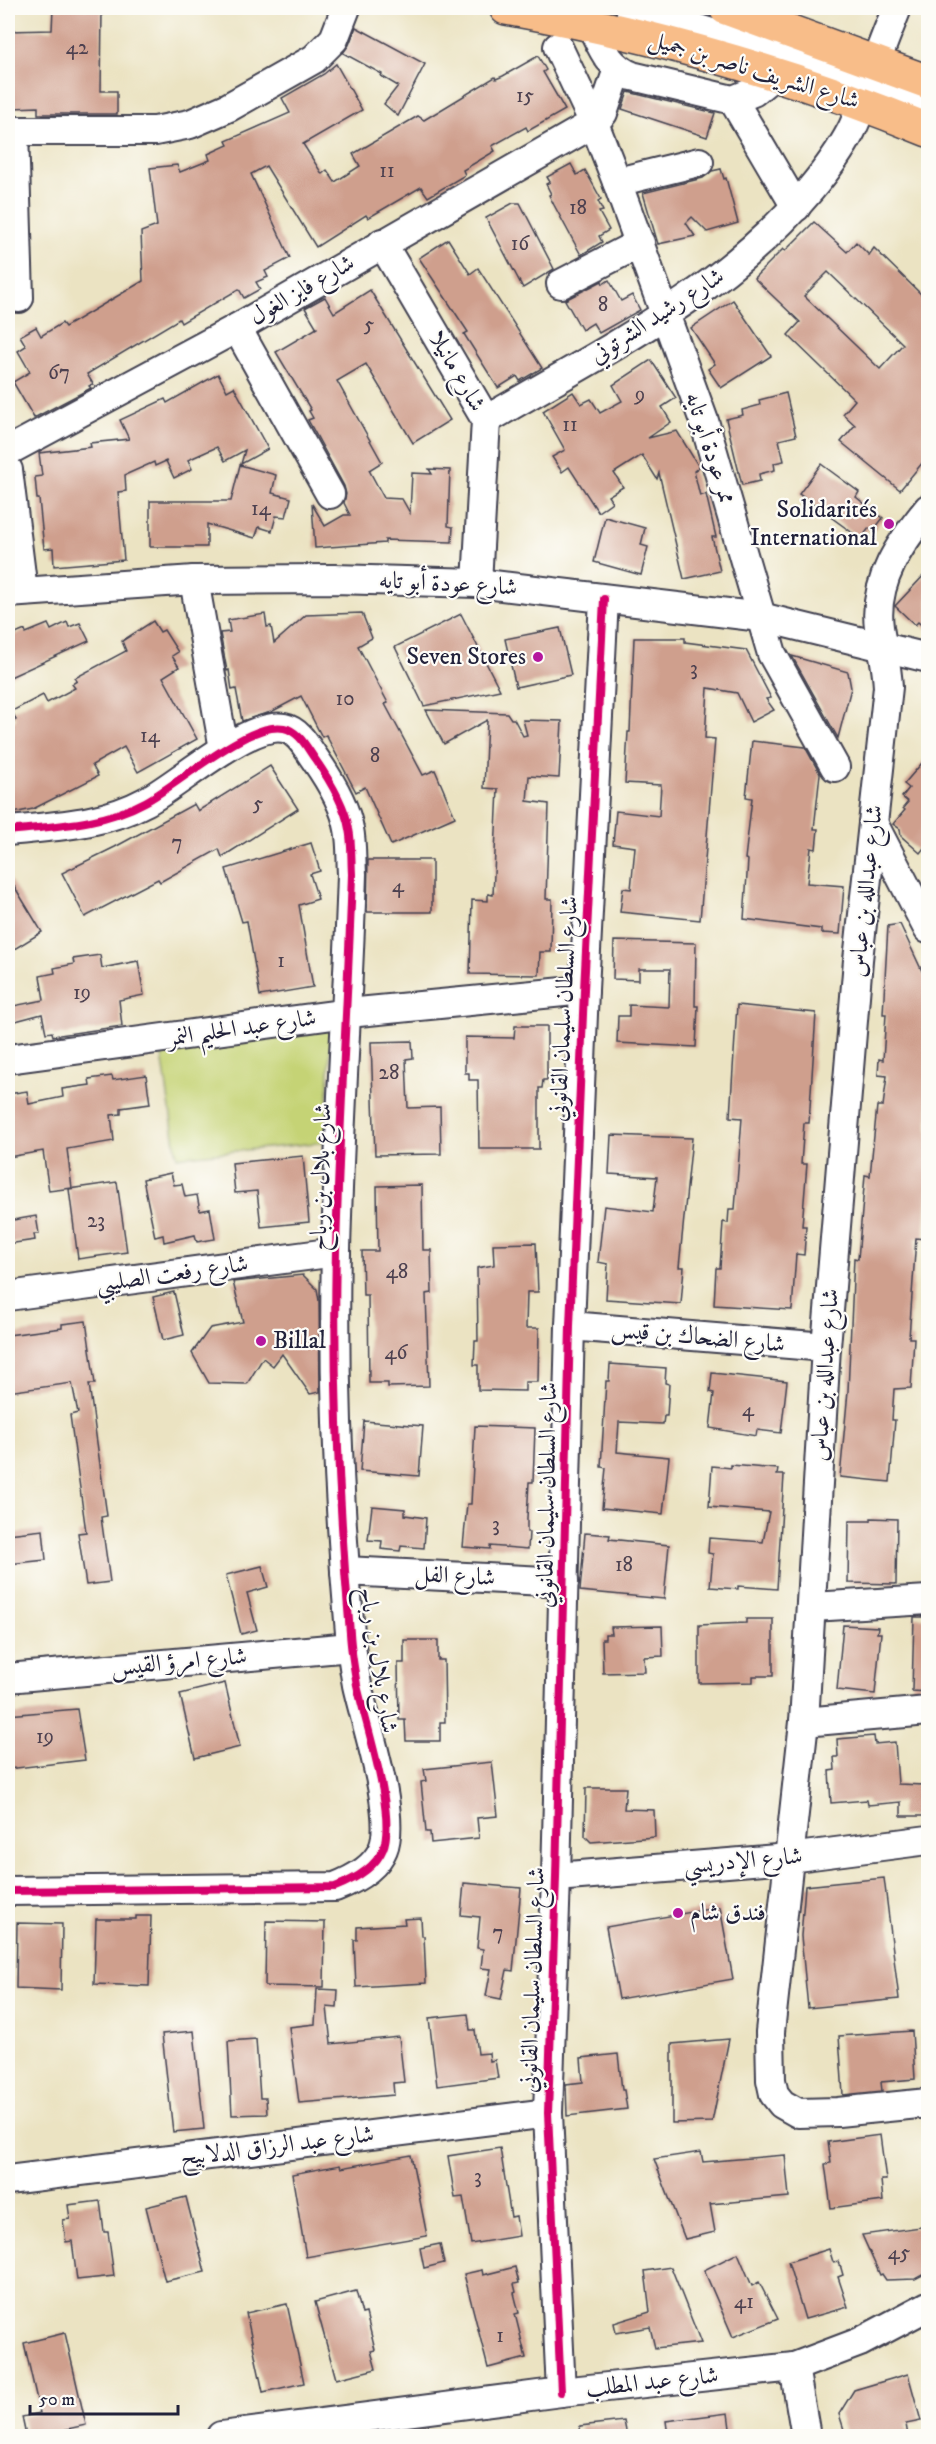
<svg xmlns="http://www.w3.org/2000/svg" width="936" height="2444" font-family="'IM FELL DW Pica',Amiri,serif">
  <style>
    .green { fill: #c5d375; stroke: #747a58; stroke-width: 1.5 }
    .building { fill: #cf9f8d; fill-rule: evenodd }
    .lines { fill: none; stroke-linecap: round; stroke-linejoin: round }
    .minor-casing { stroke: #403f4f; stroke-width: 32 }
    .major-casing { stroke: #403f4f; stroke-width: 36 }
    .minor { stroke: #fff; stroke-width: 28 }
    .major { stroke: #f8bd89; stroke-width: 33 }
    .cycleway-casing { stroke: #fdfcf7; stroke-width: 11 }
    .cycleway { stroke: #d6006c; stroke-width: 8 }
    .poi-dot { fill: #b5179e; stroke: #fdfcf7; stroke-width: 2 }
    .labels { text-anchor: middle; dominant-baseline: central; stroke-width: 4.5; stroke-linejoin: round; paint-order: stroke }
    .number-label { font-size: 21px; fill: #4d4150 }
    .street-label { font-size: 24px; fill: #22223b; stroke: #fdfcf7 }
    .poi-label { font-size: 24px; fill: #22223b; stroke: #fdfcf7; text-anchor: end }
  </style>
  <rect width="100%" height="100%" fill="#fdfcf7"/>
  <filter id="ink" filterUnits="userSpaceOnUse"><feTurbulence type="fractalNoise" baseFrequency=".0167" numOctaves="2"/><feDisplacementMap in="SourceGraphic" scale="12" xChannelSelector="R" yChannelSelector="G"/><feConvolveMatrix kernelMatrix="1 2 1 2 8 2 1 2 1" color-interpolation-filters="sRGB"/></filter>
  <filter id="wash" filterUnits="userSpaceOnUse"><feTurbulence type="fractalNoise" baseFrequency=".008" numOctaves="4" result="noise"/><feDisplacementMap in="SourceGraphic" scale="24" xChannelSelector="R" yChannelSelector="G"/><feGaussianBlur stdDeviation="1.35" result="paint"/><feColorMatrix in="noise" values="0 0 0 0 0 0 0 0 0 0 0 0 0 0 0 0 0 1.4 0 .05"/><feComposite in="paint" operator="in"/></filter>
  <g filter="url(#wash)">
    <rect width="100%" height="100%" fill="#ebe3c2"/>
    <polygon class="green" points="331,1026 326,1142 177,1157 161,1048"/>
    <g id="blocks">
      <g class="building">
        <polygon points="53,8 102,8 101,91 117,91 117,114 38,114 38,107 13,108 13,92 8,92 8,31 52,30"/>
        <polygon points="356,27 425,64 398,116 384,104 398,86 381,76 382,74 343,53 349,45"/>
        <polygon points="538,56 546,70 543,72 565,110 528,131 526,127 492,146 495,151 463,170 465,175 428,197 421,187 368,218 366,215 316,247 266,166 251,174 290,258 265,271 268,277 256,282 260,289 244,298 239,289 181,323 179,319 87,374 93,384 89,386 91,388 34,418 13,382 30,372 18,351 26,346 20,336 36,327 41,336 62,323 65,327 143,281 141,232 157,226 150,168 177,165 180,172 210,160 208,154 228,145 226,141 290,113 282,98 324,74 336,64 362,110 303,144 322,174 327,170 335,182 360,166 353,154 418,116 424,120 495,77 496,79 503,76"/>
        <polygon points="628,92 715,113 707,137 622,109"/>
        <polygon points="571,164 577,175 585,170 601,199 598,201 603,211 599,212 609,230 599,236 602,242 581,255 554,205 549,195 551,194 546,184 550,182 547,177"/>
        <polygon points="721,169 724,179 726,178 738,223 707,232 692,217 686,223 695,236 658,244 643,193 703,178 712,171"/>
        <polygon points="513,203 520,203 554,269 523,288 486,218"/>
        <path d="M 814,222 L 847,252 L 856,242 L 869,255 L 874,248 L 928,301 L 928,456 L 900,490 L 841,442 L 855,425 L 843,414 L 855,400 L 788,335 L 800,322 L 754,278 L 783,249 L 785,251 ZM 828,272 L 903,344 L 880,369 L 804,296 Z"/>
        <polygon points="448,239 470,274 478,268 542,368 520,381 517,376 498,388 464,334 468,332 419,258"/>
        <polygon points="609,280 621,301 632,295 640,310 599,333 593,323 582,330 565,300 602,281 603,284"/>
        <polygon points="370,290 450,420 413,443 366,364 337,381 382,462 369,470 384,498 402,499 410,513 412,473 432,474 429,469 450,470 448,526 453,527 452,542 385,540 385,543 315,548 312,504 325,526 344,515 350,515 344,503 346,494 344,486 308,420 313,418 309,411 311,410 276,352 317,328 305,308 325,297 334,313"/>
        <polygon points="733,300 771,356 721,388 708,369 715,364 691,328"/>
        <polygon points="651,360 676,398 662,407 671,422 648,438 677,431 699,467 694,471 700,496 706,494 716,537 712,537 720,571 684,579 659,473 657,479 642,455 614,473 623,487 608,496 612,502 598,512 569,467 562,472 552,457 565,450 543,411 573,392 581,404 591,399 600,413 622,401 613,385"/>
        <polygon points="218,374 227,391 234,387 268,449 241,464 245,450 225,461 217,447 188,460 192,469 174,478 166,461 155,466 154,462 125,475 126,491 118,492 124,560 54,566 53,548 44,549 39,499 37,499 35,477 42,476 39,453 91,447 90,443 129,439 120,420 165,399 167,403"/>
        <polygon points="786,393 796,436 779,440 784,461 774,463 775,470 759,474 760,481 742,485 726,419 743,415 742,410 760,405 759,400"/>
        <polygon points="821,464 859,492 856,497 883,518 873,531 869,528 861,539 799,494"/>
        <polygon points="240,465 276,475 272,493 291,498 286,517 276,516 272,531 259,527 255,538 207,524 207,547 150,547 150,501 231,501"/>
        <polygon points="605,517 645,528 641,545 648,547 641,575 594,562"/>
        <polygon points="928,571 928,631 918,622 915,625 895,606"/>
        <polygon points="362,613 372,638 358,646 388,703 385,704 423,775 435,770 455,817 391,845 365,787 356,792 326,735 322,737 301,696 271,712 242,721 236,689 232,690 229,670 227,671 220,633 230,632 228,620 265,614 267,627 271,626 274,643 306,615"/>
        <polygon points="461,614 500,690 424,706 395,647"/>
        <polygon points="153,621 160,632 164,630 178,652 172,656 179,667 163,677 197,739 138,772 124,747 92,765 98,776 33,809 8,814 8,724 16,720 12,711 43,695 47,703 75,688 72,684 77,681 75,678 126,651 122,641"/>
        <polygon points="67,622 69,627 80,623 89,641 8,678 8,637 25,630 26,633 48,624 51,630"/>
        <polygon points="560,628 571,675 516,687 505,639"/>
        <polygon points="634,638 685,638 685,642 746,650 771,698 766,699 774,710 751,722 737,693 708,688 705,738 715,739 700,920 620,912 623,888 631,889 635,847 613,844 616,811 659,816 661,785 625,783 628,732 630,732"/>
        <polygon points="792,656 848,672 851,688 838,738"/>
        <polygon points="426,710 507,713 511,719 514,719 523,736 527,735 523,720 562,721 559,778 529,776 527,801 549,804 546,899 552,899 551,952 540,952 539,975 470,974 472,900 488,901 488,894 493,895 498,789 484,788 487,720 444,744"/>
        <polygon points="752,741 805,747 820,774 814,829 818,829 816,849 811,848 807,883 844,886 840,934 821,933 821,929 744,919 748,860 745,859 752,798 746,797"/>
        <polygon points="928,756 928,843 920,853 901,836 900,829 893,824 905,810 903,808 908,802 902,797 909,788 904,784"/>
        <polygon points="270,766 298,809 222,857 219,849 160,882 158,879 85,917 62,873 115,847 194,804 198,811"/>
        <polygon points="311,843 320,871 310,874 318,899 299,905 313,987 260,996 247,921 242,922 226,869"/>
        <polygon points="368,860 432,860 432,912 367,912"/>
        <polygon points="8,876 42,932 8,953"/>
        <polygon points="900,924 928,984 928,1188 924,1239 916,1238 909,1338 914,1338 911,1388 894,1389 892,1420 895,1420 890,1482 840,1477 848,1391 854,1258 858,1259 865,1175 870,1176 877,1106 883,1106 887,1076 878,1075 879,1059 883,1060 886,1014 883,1014 888,926"/>
        <polygon points="614,941 696,943 695,1006 698,1006 696,1047 617,1043 618,1016 629,1016 629,1005 669,1007 670,969 639,969 639,980 613,979"/>
        <polygon points="100,955 102,968 138,961 144,995 119,1000 122,1026 53,1036 52,1032 46,1033 42,1014 8,1023 8,1007 44,1000 40,976 55,973 54,968 74,964 73,959"/>
        <polygon points="737,1005 816,1013 809,1123 804,1123 801,1164 807,1164 802,1226 806,1226 804,1255 796,1254 792,1310 714,1305 716,1268 720,1268 723,1222 728,1223 729,1209 735,1209 742,1118 730,1117"/>
        <polygon points="515,1026 547,1026 547,1080 543,1080 542,1088 539,1088 539,1149 479,1149 478,1080 469,1080 469,1073 465,1073 465,1037 514,1038"/>
        <polygon points="412,1041 413,1058 406,1059 408,1108 440,1107 441,1154 375,1155 371,1042"/>
        <polygon points="146,1075 150,1104 121,1108 121,1114 111,1115 114,1141 67,1149 72,1188 49,1191 43,1151 8,1157 8,1094 27,1091 29,1104 63,1097 62,1089 90,1085 89,1079 112,1076 113,1080"/>
        <polygon points="611,1135 692,1138 679,1267 684,1267 681,1304 606,1299 608,1264 598,1262 604,1206 653,1212 657,1177 609,1174"/>
        <polygon points="303,1156 309,1222 261,1227 257,1191 235,1193 232,1163"/>
        <polygon points="171,1173 174,1185 182,1184 185,1197 197,1195 200,1211 210,1209 215,1239 197,1242 195,1235 164,1242 163,1235 155,1237 143,1179"/>
        <polygon points="117,1182 127,1252 78,1259 69,1189"/>
        <polygon points="422,1185 423,1250 431,1250 432,1293 426,1294 429,1386 388,1387 388,1383 369,1383 368,1295 363,1295 362,1251 378,1251 377,1186"/>
        <polygon points="36,1216 39,1234 34,1234 35,1240 8,1244 8,1221"/>
        <polygon points="536,1243 538,1292 527,1292 526,1328 539,1328 538,1382 525,1382 525,1391 478,1390 478,1365 474,1365 475,1341 478,1341 477,1268 494,1265 493,1244"/>
        <polygon points="303,1275 317,1289 319,1301 320,1392 310,1394 282,1354 273,1366 263,1358 247,1384 209,1383 192,1353 210,1328 243,1322 233,1282"/>
        <polygon points="174,1292 184,1335 163,1340 153,1297"/>
        <polygon points="86,1321 95,1384 89,1384 107,1516 101,1517 110,1582 86,1585 78,1533 86,1532 70,1415 78,1413 72,1383 8,1392 8,1335 62,1328 62,1324"/>
        <polygon points="610,1364 666,1368 665,1383 669,1384 667,1416 664,1416 663,1424 619,1422 617,1452 669,1457 663,1514 602,1508 606,1468 601,1467 606,1381 609,1381"/>
        <polygon points="712,1373 787,1381 781,1433 757,1430 756,1436 710,1428 714,1393 710,1392"/>
        <polygon points="364,1421 423,1426 419,1476 360,1471"/>
        <polygon points="475,1426 535,1428 533,1482 529,1482 527,1518 527,1532 529,1532 528,1549 490,1546 490,1549 463,1547 467,1504 471,1504"/>
        <polygon points="731,1465 778,1469 777,1475 784,1475 777,1589 738,1586 738,1589 710,1587 713,1554 708,1553 709,1538 763,1542 769,1512 709,1507 712,1466 731,1468"/>
        <polygon points="372,1506 405,1509 405,1515 426,1518 424,1548 401,1546 400,1551 381,1549 382,1541 368,1540"/>
        <polygon points="871,1518 897,1519 896,1584 848,1583 849,1521 871,1521"/>
        <polygon points="43,1530 46,1560 8,1564 8,1534"/>
        <polygon points="585,1533 610,1535 609,1539 669,1545 664,1599 580,1591"/>
        <polygon points="262,1566 268,1587 247,1593 257,1630 241,1634 226,1575"/>
        <polygon points="914,1617 928,1617 928,1692 912,1691"/>
        <polygon points="746,1619 773,1619 773,1676 753,1676 753,1682 699,1683 699,1625 746,1623"/>
        <polygon points="843,1625 878,1627 877,1633 881,1633 875,1694 837,1690"/>
        <polygon points="662,1626 663,1656 644,1657 645,1672 603,1673 602,1639 605,1639 605,1634 612,1634 611,1627"/>
        <polygon points="404,1640 438,1640 438,1660 444,1660 445,1722 440,1722 440,1741 406,1741 405,1720 399,1720 398,1663 404,1663"/>
        <polygon points="225,1683 240,1747 195,1758 180,1694"/>
        <polygon points="77,1709 85,1760 8,1769 8,1715"/>
        <polygon points="874,1736 875,1744 895,1742 898,1784 924,1785 924,1816 901,1816 901,1802 868,1805 867,1800 831,1803 829,1771 835,1770 834,1757 838,1757 837,1739"/>
        <polygon points="492,1762 498,1816 477,1818 479,1838 431,1843 430,1832 426,1832 421,1782 426,1781 424,1769"/>
        <polygon points="586,1788 626,1788 624,1809 654,1810 655,1837 591,1842 585,1836"/>
        <polygon points="884,1878 899,1999 808,2008 801,1936 805,1886"/>
        <polygon points="464,1883 521,1888 513,1971 507,1970 501,1999 486,1996 491,1969 481,1968 483,1949 477,1948 480,1917 461,1915"/>
        <polygon points="720,1907 733,1979 619,1999 606,1927"/>
        <polygon points="136,1916 151,1916 149,1986 94,1984 96,1919 136,1919"/>
        <polygon points="421,1918 422,1936 424,1936 426,1983 356,1987 354,1940 357,1940 357,1927 405,1924 404,1919"/>
        <polygon points="266,1921 325,1922 324,1987 265,1986"/>
        <polygon points="17,1923 62,1924 61,1990 16,1988"/>
        <polygon points="317,1989 338,1990 337,2008 327,2007 331,2044 399,2037 404,2082 393,2083 394,2095 299,2103 289,2027 315,2024"/>
        <polygon points="468,2014 470,2030 475,2030 478,2054 489,2053 490,2061 495,2060 498,2078 437,2086 429,2018"/>
        <polygon points="194,2031 204,2129 173,2132 162,2034"/>
        <polygon points="912,2031 915,2079 881,2082 882,2091 843,2095 839,2036"/>
        <polygon points="256,2039 260,2098 266,2098 267,2114 232,2115 228,2041"/>
        <polygon points="729,2039 712,2122 672,2123 672,2044"/>
        <polygon points="618,2054 622,2090 624,2090 627,2109 567,2116 566,2084 583,2082 581,2058"/>
        <polygon points="880,2135 886,2180 881,2180 883,2201 831,2208 825,2164 831,2163 828,2142"/>
        <polygon points="500,2148 511,2217 516,2216 519,2236 471,2244 463,2197 455,2198 448,2156"/>
        <polygon points="701,2152 703,2162 785,2155 789,2197 710,2204 715,2232 685,2239 654,2159"/>
        <polygon points="411,2155 427,2236 306,2257 292,2174 340,2165 341,2168"/>
        <polygon points="186,2197 205,2272 165,2281 146,2207"/>
        <polygon points="100,2201 104,2232 108,2232 114,2276 77,2280 72,2241 66,2242 63,2220 70,2219 68,2205"/>
        <polygon points="928,2226 928,2272 915,2279 886,2280 882,2274 880,2275 862,2235"/>
        <polygon points="440,2244 444,2263 424,2268 420,2248"/>
        <polygon points="829,2249 833,2262 839,2261 843,2275 838,2277 848,2307 805,2319 788,2262"/>
        <polygon points="738,2253 752,2286 759,2282 778,2319 733,2337 704,2270"/>
        <polygon points="515,2267 519,2283 514,2284 516,2292 514,2293 519,2313 515,2314 526,2358 488,2368 464,2274 482,2270 483,2275"/>
        <polygon points="671,2267 701,2343 655,2348 650,2327 616,2333 614,2323 650,2312 645,2271"/>
        <polygon points="356,2291 362,2314 366,2313 375,2350 371,2351 376,2369 336,2379 315,2302"/>
        <polygon points="287,2304 304,2383 263,2392 246,2313"/>
        <polygon points="65,2333 86,2425 44,2434 44,2436 26,2436 22,2417 40,2413 24,2343"/>
        <polygon points="908,2374 921,2421 906,2424 908,2436 846,2436 839,2414 854,2390"/>
        <polygon points="728,2413 731,2436 668,2436 666,2421"/>
        <polygon points="624,2421 627,2436 581,2436 580,2426"/>
      </g>
    </g>
  </g>
  <g filter="url(#ink)">
    <use href="#blocks" fill-opacity="0" stroke="#403f4f" stroke-width="1.5"/>
    <g class="lines">
      <g class="minor-casing">
        <g id="minor">
          <polyline points="630,8 870,82 928,104"/>
          <path d="M 590,23 C 602,46 606,65 632,76 L 733,100 L 753,92 L 774,75"/>
          <polyline points="558,47 594,123 617,182 704,421 772,654 835,767"/>
          <polyline points="733,100 796,207"/>
          <polyline points="8,131 155,131 190,124 229,107 314,59 334,39 346,8"/>
          <polyline points="14,131 19,298"/>
          <polyline points="617,182 699,162"/>
          <polyline points="382,243 486,420 477,583"/>
          <polyline points="561,284 640,243"/>
          <polyline points="237,328 330,494"/>
          <path d="M 486,420 C 600,353 723,294 810,190 C 825,172 840,152 851,131 C 862,109 868,86 876,63 C 882,44 890,26 897,8"/>
          <polyline points="8,451 237,328 594,123 603,113 618,69"/>
          <polyline points="8,470 23,591"/>
          <path d="M 928,509 C 901,542 873,581 879,627 C 882,647 887,666 888,687 L 858,960 L 826,1347 L 804,1722 L 770,2032 L 771,2080 L 774,2094 L 782,2104 L 798,2113 L 838,2112 L 928,2103"/>
          <polyline points="194,580 224,749"/>
          <polyline points="8,593 194,580 334,579 477,583 761,617 928,658"/>
          <polyline points="873,823 928,929"/>
          <path d="M 8,831 C 54,826 103,825 145,802 C 178,785 248,721 284,728 C 299,731 307,748 315,759 C 329,779 345,805 349,829 C 352,843 351,859 352,874 C 348,1000 339,1125 336,1251 C 333,1376 339,1508 350,1633 C 351,1650 354,1668 357,1685 C 365,1722 397,1816 383,1849 C 375,1869 353,1880 335,1887 L 8,1891"/>
          <polyline points="8,1059 348,1013 584,990"/>
          <polyline points="8,1296 336,1252"/>
          <polyline points="570,1326 826,1347"/>
          <polyline points="345,1571 564,1582"/>
          <polyline points="812,1607 928,1600"/>
          <polyline points="8,1678 351,1647"/>
          <polyline points="804,1722 928,1711"/>
          <polyline points="556,1877 789,1858 928,1840"/>
          <polyline points="8,2180 548,2113"/>
          <polyline points="794,2367 806,2436"/>
          <polyline points="561,2392 548,2113 556,1877 570,1326 584,990 604,599"/>
          <polyline points="221,2436 561,2392 794,2367 860,2342 928,2306"/>
        </g>
      </g>
      <g class="major-casing">
        <g id="major">
          <path d="M 506,8 C 651,34 793,74 928,130"/>
          <polyline points="726,8 928,82"/>
        </g>
      </g>
      <use href="#minor" class="minor"/>
      <use href="#major" class="major"/>
      <g class="cycleway-casing">
        <g id="cycleway">
          <path d="M 8,831 C 54,826 103,825 145,802 C 178,785 248,721 284,728 C 299,731 307,748 315,759 C 329,779 345,805 349,829 C 352,843 351,859 352,874 C 348,1000 339,1125 336,1251 C 333,1376 339,1508 350,1633 C 351,1650 354,1668 357,1685 C 365,1722 397,1816 383,1849 C 375,1869 353,1880 335,1887 L 8,1891"/>
          <polyline points="561,2392 548,2113 556,1877 570,1326 584,990 604,599"/>
        </g>
      </g>
      <use href="#cycleway" class="cycleway"/>
    </g>
  </g>
  <g class="poi-dot">
    <circle cx="889" cy="524" r="6"/>
    <circle cx="538" cy="657" r="6"/>
    <circle cx="261" cy="1341" r="6"/>
    <circle cx="678" cy="1913" r="6"/>
  </g>
  <g class="labels">
    <g class="number-label">
      <text x="77" y="48">42</text>
      <text x="525" y="96">15</text>
      <text x="387" y="171">11</text>
      <text x="578" y="208">18</text>
      <text x="520" y="244">16</text>
      <text x="603" y="305">8</text>
      <text x="369" y="325">5</text>
      <text x="59" y="373">67</text>
      <text x="640" y="395">9</text>
      <text x="570" y="425">11</text>
      <text x="261" y="509">14</text>
      <text x="694" y="669">3</text>
      <text x="345" y="699">10</text>
      <text x="150" y="736">14</text>
      <text x="375" y="756">8</text>
      <text x="258" y="804">5</text>
      <text x="177" y="843">7</text>
      <text x="398" y="886">4</text>
      <text x="281" y="961">1</text>
      <text x="82" y="993">19</text>
      <text x="389" y="1073">28</text>
      <text x="96" y="1221">23</text>
      <text x="397" y="1272">48</text>
      <text x="396" y="1353">46</text>
      <text x="748" y="1410">4</text>
      <text x="496" y="1525">3</text>
      <text x="624" y="1565">18</text>
      <text x="45" y="1737">19</text>
      <text x="498" y="1933">7</text>
      <text x="478" y="2177">3</text>
      <text x="899" y="2253">45</text>
      <text x="744" y="2302">41</text>
      <text x="500" y="2336">1</text>
    </g>
    <g class="street-label">
      <text transform="translate(754 70) rotate(17)">شارع الشريف ناصر بن جميل</text>
      <text transform="translate(302 290) rotate(-30)">شارع فايز الغول</text>
      <text transform="translate(657 316) rotate(-33)">شارع رشيد الشرتوني</text>
      <text transform="translate(457 371) rotate(60)">شارع مانيلا</text>
      <text transform="translate(710 448) rotate(72)">ممر عودة أبو تايه</text>
      <text transform="translate(448 584) rotate(3)">شارع عودة أبو تايه</text>
      <text transform="translate(866 891) rotate(-84)">شارع عبدالله بن عباس</text>
      <text transform="translate(564 1009) rotate(-87)">شارع السلطان سليمان القانوني</text>
      <text transform="translate(242 1028) rotate(-8)">شارع عبد الحليم النمر</text>
      <text transform="translate(321 1177) rotate(-88)">شارع بلال بن رباح</text>
      <text transform="translate(172 1274) rotate(-8)">شارع رفعت الصليبي</text>
      <text transform="translate(698 1337) rotate(5)">شارع الضحاك بن قيس</text>
      <text transform="translate(825 1375) rotate(-86)">شارع عبدالله بن عباس</text>
      <text transform="translate(547 1495) rotate(-89)">شارع السلطان سليمان القانوني</text>
      <text transform="translate(455 1576) rotate(3)">شارع الفل</text>
      <text transform="translate(378 1660) rotate(81)">شارع بلال بن رباح</text>
      <text transform="translate(179 1662) rotate(-5)">شارع امرؤ القيس</text>
      <text transform="translate(743 1861) rotate(-5)">شارع الإدريسي</text>
      <text transform="translate(533 1980) rotate(-88)">شارع السلطان سليمان القانوني</text>
      <text transform="translate(277 2146) rotate(-7)">شارع عبد الرزاق الدلابيح</text>
      <text transform="translate(652 2382) rotate(-6)">شارع عبد المطلب</text>
    </g>
    <g class="poi-label">
      <text x="877" y="510">Solidarités<tspan x="877" dy="28">International</tspan></text>
      <text x="526" y="657">Seven Stores</text>
      <text x="273" y="1341" text-anchor="start">Billal</text>
      <text x="690" y="1913" text-anchor="start">فندق شام</text>
    </g>
  </g>
  <rect width="936" height="2444" fill="none" stroke="#fdfcf7" stroke-width="30"/>
  <path d="M30 2405v9h148v-9" fill="none" stroke="#22223b" stroke-width="3"/>
  <text x="39" y="2405" font-size="18" fill="#22223b" stroke="#fdfcf7" stroke-width="4.5" paint-order="stroke">50 m</text>
</svg>
